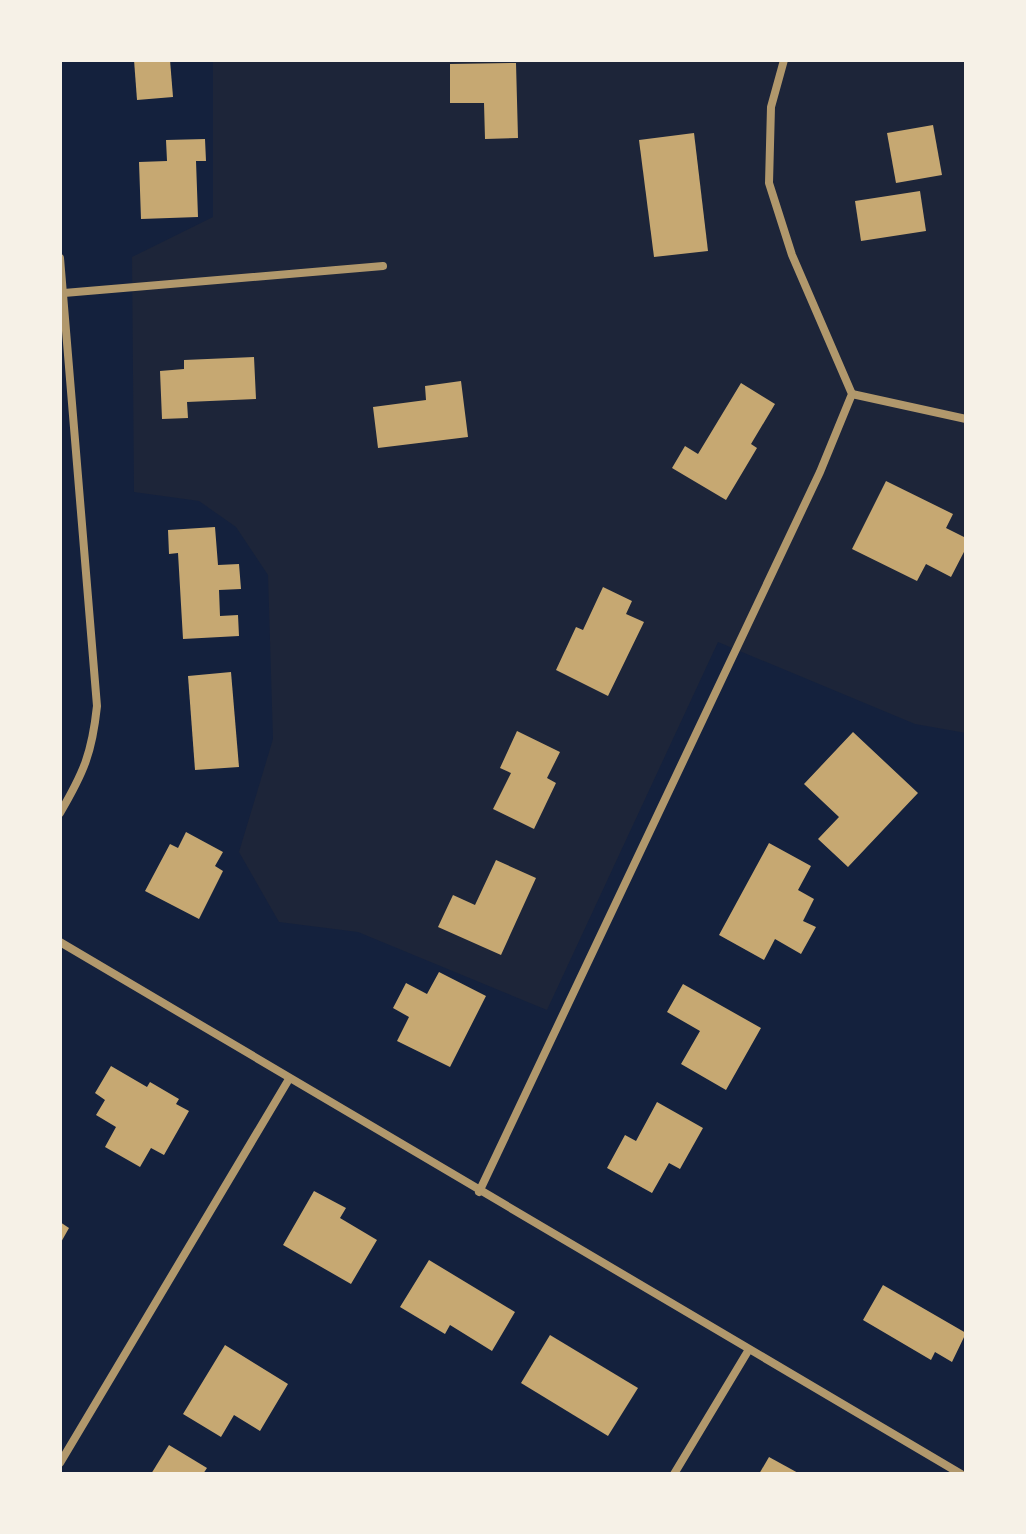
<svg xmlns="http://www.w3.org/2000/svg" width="1026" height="1534" font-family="'Asap Condensed',sans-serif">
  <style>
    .green { fill: #1d2539 }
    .building { fill: #c6a872 }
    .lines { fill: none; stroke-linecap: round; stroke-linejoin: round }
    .minor { stroke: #b1986c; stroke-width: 8 }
  </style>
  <rect width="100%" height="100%" fill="#14213d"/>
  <polygon class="green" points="213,60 966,60 966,733 915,724 718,642 547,1010 358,932 279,922 239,852 273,739 268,575 236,527 199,501 134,492 132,257 213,217"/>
  <g class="building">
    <polygon points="134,60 170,60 173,97 137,100"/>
    <polygon points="516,63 518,138 485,139 484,103 450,103 450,64"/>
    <polygon points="933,125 942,175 896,183 887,133"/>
    <polygon points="694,133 708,251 654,257 639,140"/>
    <polygon points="205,139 206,161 196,161 198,217 141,219 139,162 167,161 166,140"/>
    <polygon points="920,191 926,231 861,241 855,201"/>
    <polygon points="254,357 256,399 187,402 188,418 162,419 160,371 184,369 184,360"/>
    <polygon points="461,381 468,437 378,448 373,407 426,400 425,386"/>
    <polygon points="741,383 775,404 751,444 757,448 726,500 672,468 685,446 698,454"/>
    <polygon points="886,481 953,514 946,528 966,538 966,548 951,577 926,564 917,581 852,549"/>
    <polygon points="215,527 218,565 239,564 241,589 219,590 220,616 238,615 239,636 183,639 178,553 169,554 168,530"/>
    <polygon points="603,587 632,601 626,614 644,622 608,696 556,670 576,627 583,630"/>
    <polygon points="231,672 239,767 195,770 188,676"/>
    <polygon points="517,731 560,752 547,778 556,783 534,829 493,809 511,773 500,768"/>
    <polygon points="853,732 918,793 848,867 818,839 839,817 804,784"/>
    <polygon points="186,832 223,852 215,866 223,871 199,919 145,891 170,844 178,848"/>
    <polygon points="769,843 811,866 798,890 814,899 803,921 816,927 801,954 775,939 764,960 719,935"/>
    <polygon points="496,860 536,878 501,955 438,927 453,895 475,905"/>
    <polygon points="439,972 486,996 450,1067 397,1041 409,1017 393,1008 406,983 427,994"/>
    <polygon points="683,984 761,1028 726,1090 681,1064 700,1031 667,1012"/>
    <polygon points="111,1066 147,1087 150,1082 179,1099 176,1104 189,1111 164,1155 151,1148 140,1167 105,1147 116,1127 96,1115 105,1100 95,1093"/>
    <polygon points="657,1102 703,1128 680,1169 669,1163 652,1193 607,1168 625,1135 636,1141"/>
    <polygon points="314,1191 346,1208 340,1218 377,1240 351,1284 283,1245"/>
    <polygon points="60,1222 69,1228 60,1244"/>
    <polygon points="429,1260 515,1312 492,1351 450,1325 445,1334 400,1307"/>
    <polygon points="883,1285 966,1333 952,1362 935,1352 931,1360 863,1320"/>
    <polygon points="550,1335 638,1388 608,1436 521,1383"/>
    <polygon points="225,1345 288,1384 260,1431 234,1415 221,1437 183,1414"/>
    <polygon points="169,1445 207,1468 203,1474 151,1474"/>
    <polygon points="769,1457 800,1474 759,1474"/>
  </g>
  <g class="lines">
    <g class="minor">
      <path d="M 60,258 L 97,706 C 92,753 84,772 60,813"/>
      <polyline points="64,293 383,266"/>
      <polyline points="852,394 966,419"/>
      <polyline points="60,942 961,1474"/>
      <polyline points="479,1192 820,472 852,394 792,255 769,183 771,107 784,60"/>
      <polyline points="60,1463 289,1079"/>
      <polyline points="674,1474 748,1351"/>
    </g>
  </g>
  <rect width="1026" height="1534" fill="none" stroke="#f6f1e7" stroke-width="124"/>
</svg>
